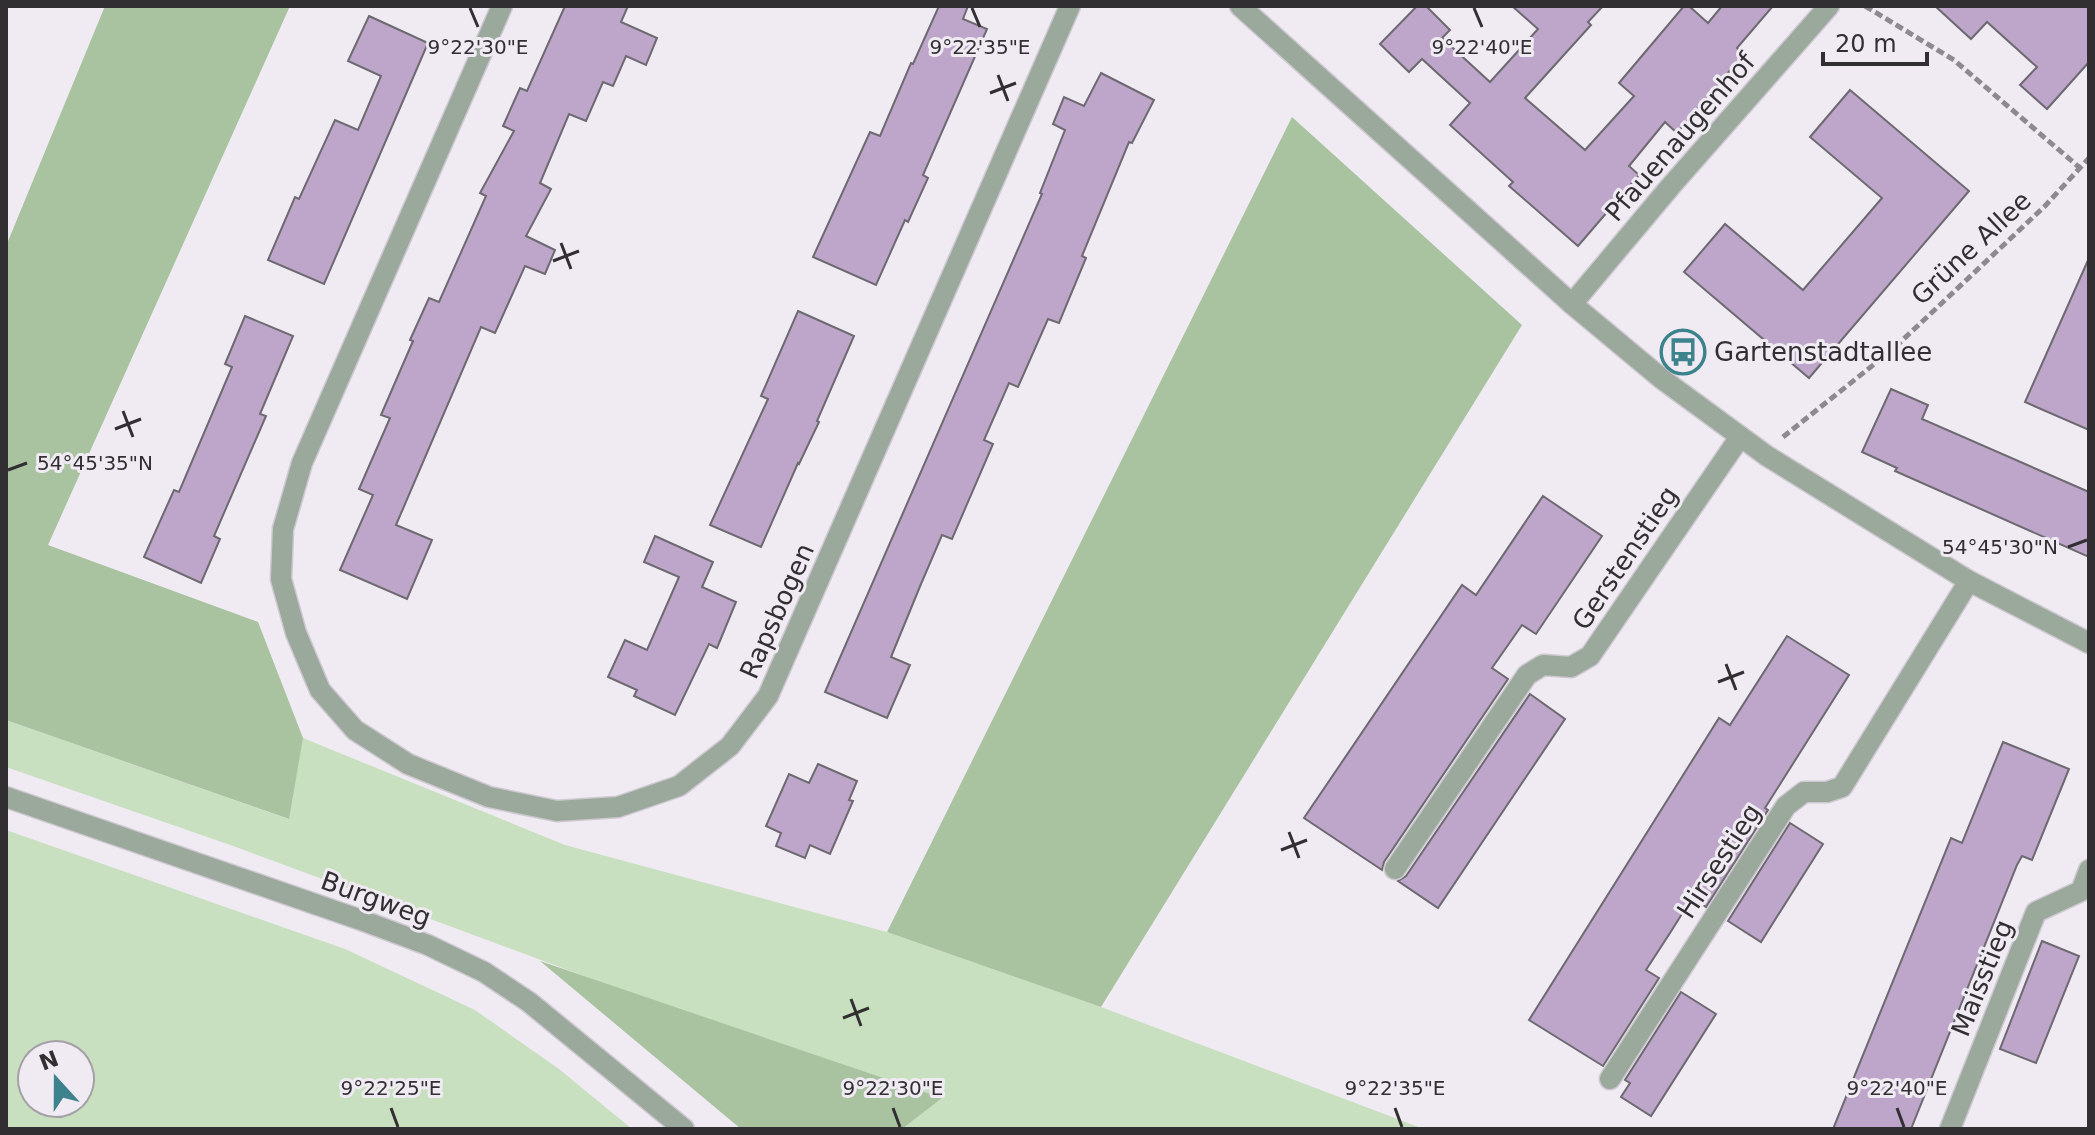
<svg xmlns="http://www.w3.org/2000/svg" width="2095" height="1135" font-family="'DejaVu Sans',sans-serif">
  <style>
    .green { fill: #c8e0bf; fill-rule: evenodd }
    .forest { fill: #a9c2a0 }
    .building { fill: #bda6c9; stroke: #6d6970; stroke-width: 2 }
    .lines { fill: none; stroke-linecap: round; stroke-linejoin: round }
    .street-casing { stroke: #cec9d0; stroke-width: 23 }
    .path { stroke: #8d8a8f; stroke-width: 5; stroke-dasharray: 8 4; stroke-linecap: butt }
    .street { stroke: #9ba99d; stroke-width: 20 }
    .ticks { fill: none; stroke: #312f32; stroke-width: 3 }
    .labels { text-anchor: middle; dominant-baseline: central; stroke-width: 6; stroke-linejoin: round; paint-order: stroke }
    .street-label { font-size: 26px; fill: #312f32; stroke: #f0ebf3 }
    .poi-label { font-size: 26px; fill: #312f32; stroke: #f0ebf3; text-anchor: start }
    .ticks-label { font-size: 20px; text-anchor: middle; fill: #312f32; stroke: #f0ebf3; stroke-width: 6; stroke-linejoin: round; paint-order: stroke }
  </style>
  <rect width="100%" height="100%" fill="#f0ebf3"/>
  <g class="green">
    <polygon points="6,720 288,819 303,738 565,845 887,932 1101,1007 1424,1129 902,1129 941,1098 603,983 236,847 6,767"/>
    <path d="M 6,830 L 345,949 L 475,1010 L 559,1069 L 632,1129 L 6,1129 ZM 32,1055 L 80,1055 L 80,1103 L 32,1103 Z"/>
  </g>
  <g class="forest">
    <polygon points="105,6 290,6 48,545 258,622 303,738 289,819 6,720 6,246"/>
    <polygon points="1292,117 1522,325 1101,1007 887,932"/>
    <polygon points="540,961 942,1098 902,1129 741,1129"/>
  </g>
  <g class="building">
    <polygon points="565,6 628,6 621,22 657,38 646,65 626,56 613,86 603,82 586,121 569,114 540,183 551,189 526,236 555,250 545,274 525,266 495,333 481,327 396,525 432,540 407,599 340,570 373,495 359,489 390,418 381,415 413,341 410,340 429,298 439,302 486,196 480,193 514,131 503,126 520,88 527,91"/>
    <polygon points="939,6 968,6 963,19 987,29 923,175 928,178 908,222 905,220 876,285 813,257 870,132 880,136 911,63 913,64"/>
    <polygon points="1417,6 1426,6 1450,30 1442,38 1490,82 1538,29 1512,6 1603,6 1588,22 1591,25 1525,98 1585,150 1634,96 1619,83 1684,6 1689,6 1708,23 1722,6 1773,6 1737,48 1744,54 1677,133 1665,122 1629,166 1639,175 1578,246 1509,186 1513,182 1450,125 1470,103 1422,59 1409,72 1380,44"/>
    <polygon points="1935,6 2089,6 2089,62 2047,109 2020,85 2037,67 1987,22 1971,39"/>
    <polygon points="369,16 428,43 324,284 268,260 295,197 299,199 335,120 358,130 381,76 348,61"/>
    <polygon points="1101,73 1154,100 1132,143 1129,142 1082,256 1086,258 1059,323 1048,319 1018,387 1009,383 984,440 993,444 952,539 942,535 921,584 891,657 910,665 887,718 825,692 1042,194 1040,193 1065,130 1053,124 1064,97 1084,106"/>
    <polygon points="1850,90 1969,191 1809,378 1684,272 1725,224 1803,290 1882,198 1810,137"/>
    <polygon points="2089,258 2089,430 2025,402"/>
    <polygon points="798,311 854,336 817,421 819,422 799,464 798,463 761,547 710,525 768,399 761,396"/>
    <polygon points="245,316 293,336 260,414 266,416 214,536 220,539 201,583 144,557 174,490 179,492 232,367 225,364"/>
    <polygon points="1891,389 1928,405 1922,419 2089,492 2089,557 1895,471 1897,468 1862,452"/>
    <polygon points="1543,496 1602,536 1536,634 1522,625 1492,668 1508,679 1384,862 1382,870 1304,818 1462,585 1476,595"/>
    <polygon points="655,536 713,562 702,587 736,602 717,648 709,644 675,715 634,696 637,690 608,677 625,640 647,650 679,577 644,562"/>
    <polygon points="1787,636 1849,675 1765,808 1768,810 1706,907 1692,898 1670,933 1646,970 1659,978 1603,1066 1529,1020 1719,718 1730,725"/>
    <polygon points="1530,694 1565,719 1438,908 1398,881 1406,876"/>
    <polygon points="2003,742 2069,769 2032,860 2022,856 2017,865 1911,1129 1833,1129 1951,838 1962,843"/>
    <polygon points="818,764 857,781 849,800 853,801 830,854 810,845 805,858 776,846 781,833 766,826 789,774 809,783"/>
    <polygon points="1790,823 1823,844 1761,942 1728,921"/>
    <polygon points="2042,941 2079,956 2036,1063 2000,1049"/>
    <polygon points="1681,992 1716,1014 1651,1116 1621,1097 1630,1083 1625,1080"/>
  </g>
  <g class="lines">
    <g class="street-casing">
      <g id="street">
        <polyline points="502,6 302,463 283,529 281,579 296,633 320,690 355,730 408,764 489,797 557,811 618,807 679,786 730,746 768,696 1070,6"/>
        <polyline points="1240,6 1572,304 1662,379 1767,456 1969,581 2089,643"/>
        <polyline points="1572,304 1670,187 1829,6"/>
        <polyline points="6,797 361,920 428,945 484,972 529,1002 684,1129"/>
        <polyline points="1395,869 1527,675 1543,665 1571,667 1590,656 1740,437"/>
        <polyline points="1610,1079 1786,806 1804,792 1827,792 1842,787 1969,581"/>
        <polyline points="1950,1129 2036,912 2081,891 2089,870"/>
      </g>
    </g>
    <g class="path">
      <polyline points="1865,6 1954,60 2080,168"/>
      <polyline points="1783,437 1892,350 2045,206 2089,158"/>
    </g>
    <use href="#street" class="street"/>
  </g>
  <path class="ticks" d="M 470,8 L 478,27M 972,8 L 980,27M 1474,8 L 1482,27M 998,75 L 1008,101M 990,93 L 1016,83M 561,243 L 571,269M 553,261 L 579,251M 123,411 L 133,437M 115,429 L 141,419M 8,470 L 27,463M 2068,547 L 2087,540M 1726,664 L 1736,690M 1718,682 L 1744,672M 1289,832 L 1299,858M 1281,850 L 1307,840M 851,999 L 861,1026M 843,1018 L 869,1008M 391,1108 L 398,1127M 893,1108 L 900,1127M 1395,1108 L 1402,1127M 1897,1108 L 1904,1127"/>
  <defs>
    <g id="bus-ring" transform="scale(2.3)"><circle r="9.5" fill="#f0ebf3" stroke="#3c838d" stroke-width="1.5"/><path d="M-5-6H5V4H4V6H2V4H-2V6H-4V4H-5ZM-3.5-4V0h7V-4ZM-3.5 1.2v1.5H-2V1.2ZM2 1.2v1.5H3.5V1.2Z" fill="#3c838d"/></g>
  </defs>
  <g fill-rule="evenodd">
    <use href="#bus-ring" x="1683" y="352"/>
  </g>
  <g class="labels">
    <g class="street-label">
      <text transform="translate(1680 137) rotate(-49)">Pfauenaugenhof</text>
      <text transform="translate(1971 248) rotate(-43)">Grüne Allee</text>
      <text transform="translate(1625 558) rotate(-56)">Gerstenstieg</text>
      <text transform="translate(777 611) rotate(-66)">Rapsbogen</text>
      <text transform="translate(1719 861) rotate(-57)">Hirsestieg</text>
      <text transform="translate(376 899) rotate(20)">Burgweg</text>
      <text transform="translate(1982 978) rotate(-68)">Maisstieg</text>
    </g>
    <g class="poi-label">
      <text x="1714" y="352">Gartenstadtallee</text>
    </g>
  </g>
  <g class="ticks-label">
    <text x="980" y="54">9°22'35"E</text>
    <text x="478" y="54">9°22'30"E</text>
    <text x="1482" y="54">9°22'40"E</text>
    <text x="95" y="470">54°45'35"N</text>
    <text x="2000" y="554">54°45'30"N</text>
    <text x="391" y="1095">9°22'25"E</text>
    <text x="893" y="1095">9°22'30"E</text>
    <text x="1395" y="1095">9°22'35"E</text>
    <text x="1897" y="1095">9°22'40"E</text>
  </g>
  <rect width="2095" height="1135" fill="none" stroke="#312f32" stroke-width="16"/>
  <g transform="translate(56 1079) rotate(339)"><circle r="38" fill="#f0ebf3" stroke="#a4a0a6" stroke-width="2"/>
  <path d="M0-6L14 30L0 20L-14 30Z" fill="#3c838d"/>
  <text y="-12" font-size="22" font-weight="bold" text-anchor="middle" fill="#312f32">N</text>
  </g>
  <path d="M1823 52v12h104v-12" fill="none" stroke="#312f32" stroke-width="4"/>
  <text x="1835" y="52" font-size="24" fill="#312f32" stroke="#f0ebf3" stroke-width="6" paint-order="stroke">20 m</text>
</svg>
